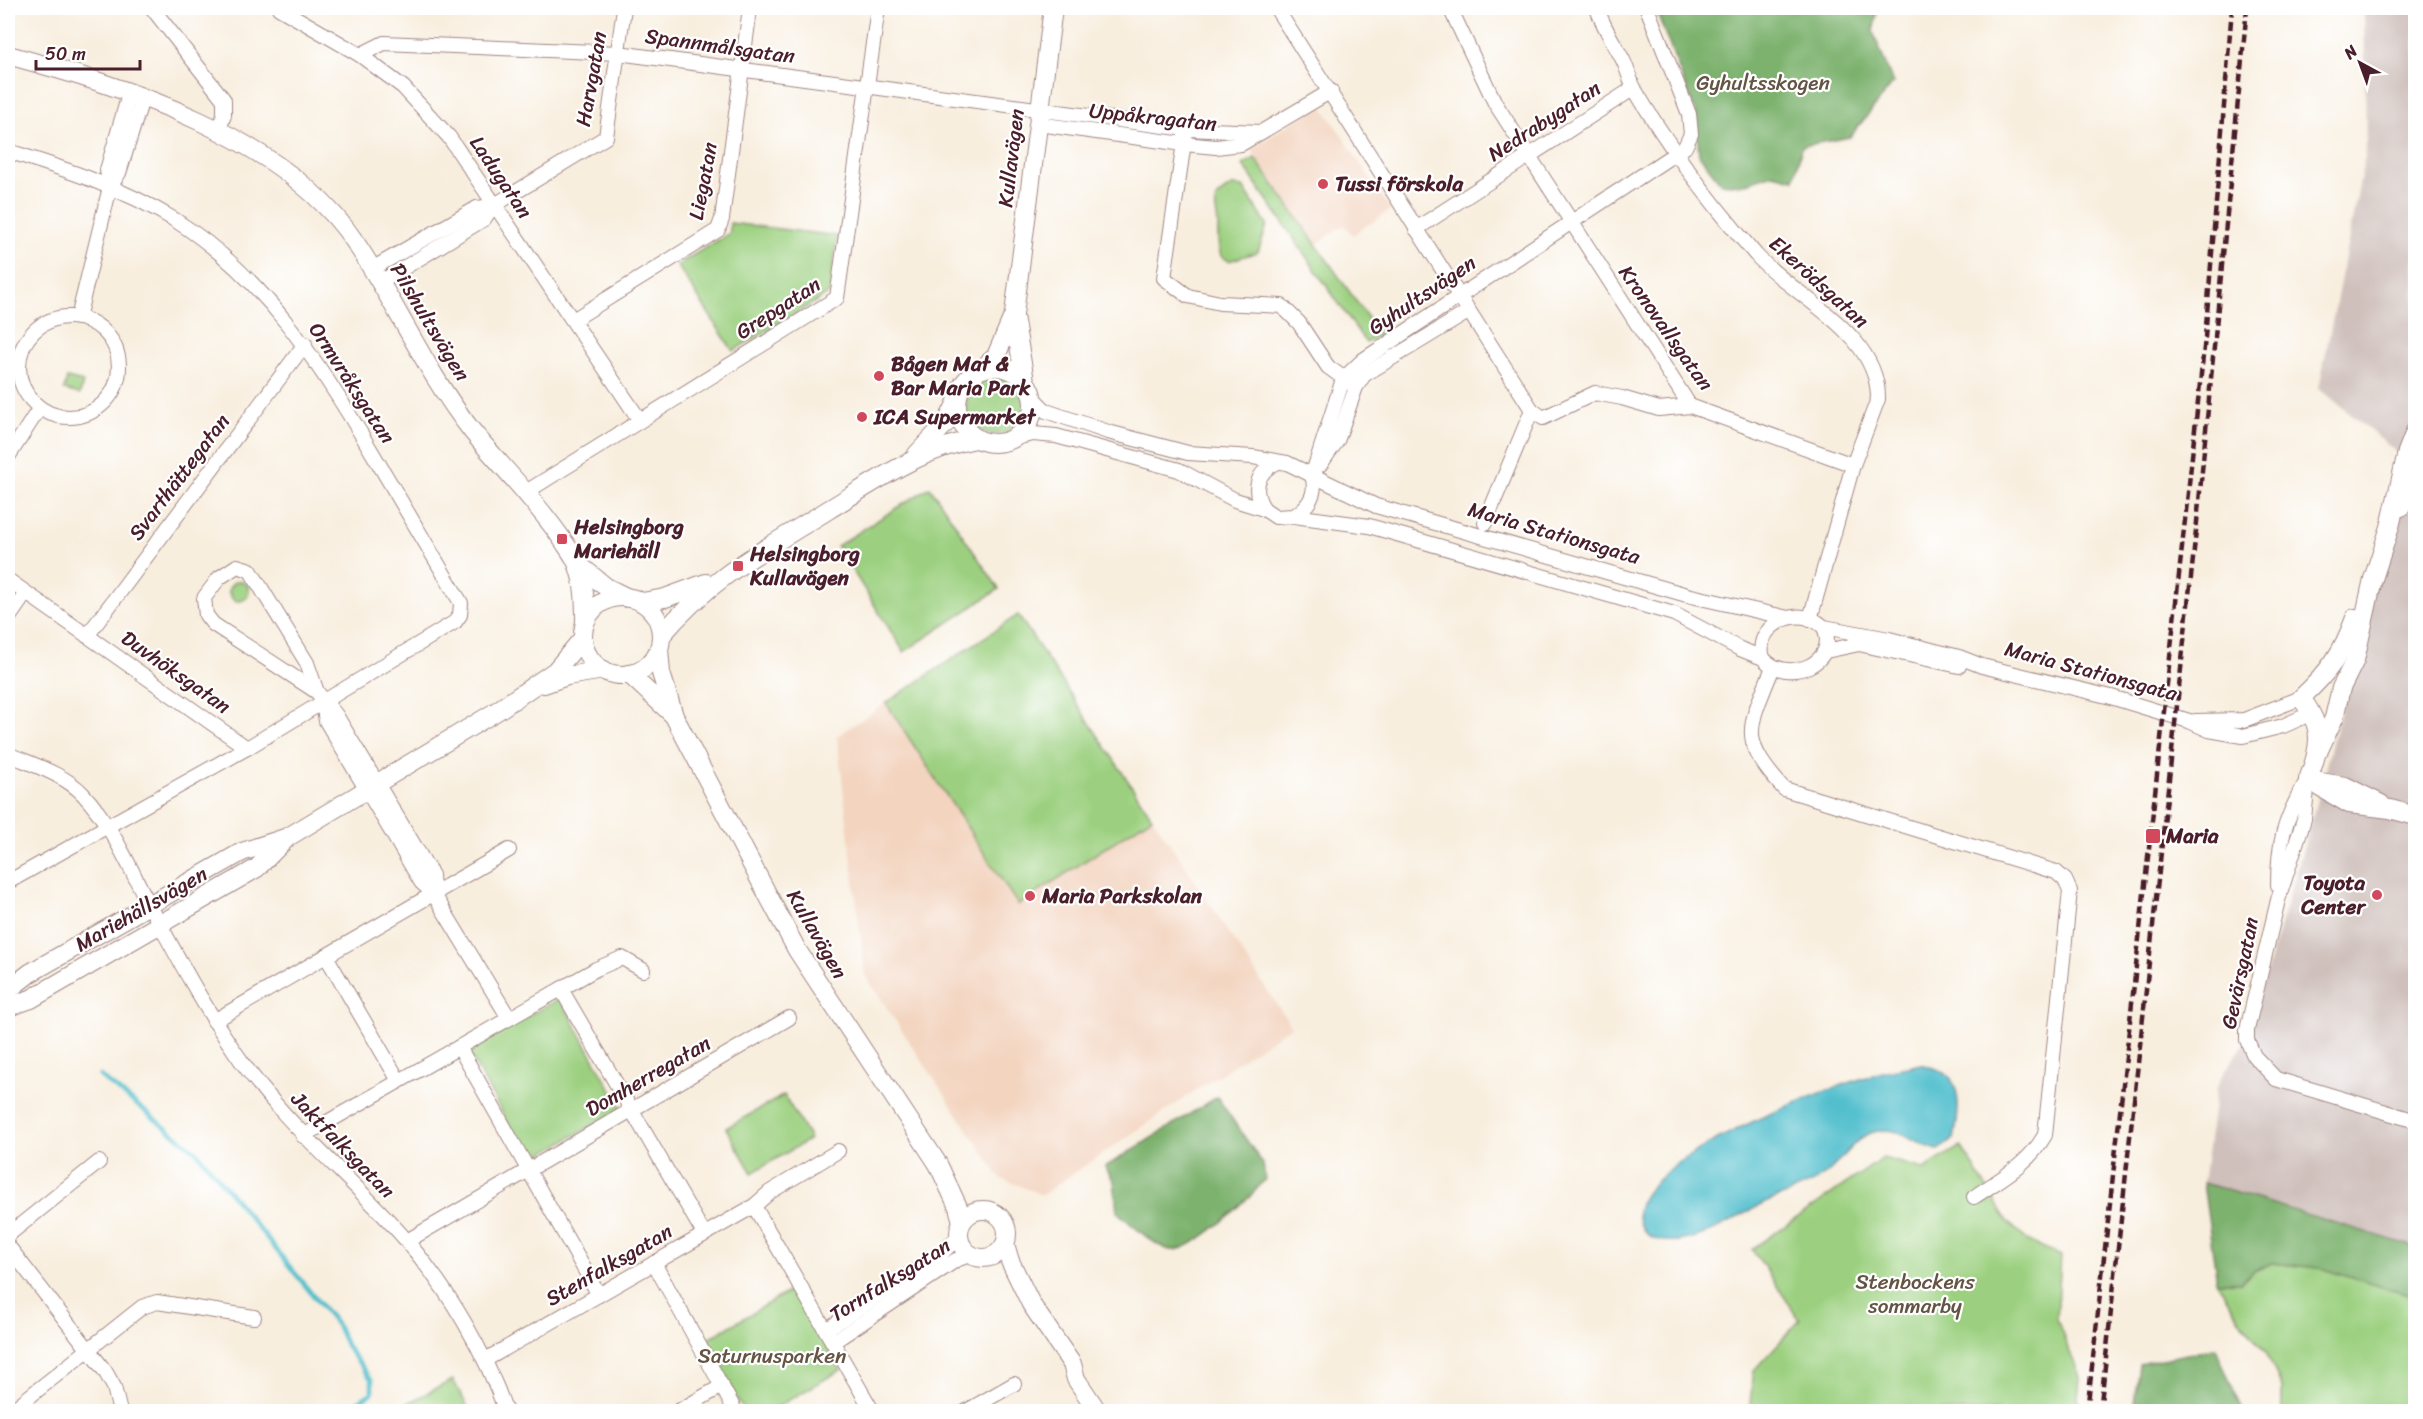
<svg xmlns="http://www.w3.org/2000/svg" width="2423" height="1419" font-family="Sriracha,sans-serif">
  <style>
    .built { fill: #f3d4bf }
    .industrial { fill: #cfc0bb }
    .green { fill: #9cd080; stroke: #737856; stroke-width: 1.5 }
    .forest { fill: #7db26e; stroke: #64684c; stroke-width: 1.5 }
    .water { fill: #52bfcd; stroke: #4e6f7c; stroke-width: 1.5 }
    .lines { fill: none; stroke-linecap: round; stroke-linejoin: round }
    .stream { stroke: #52bfcd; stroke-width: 4.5 }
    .minor-casing { stroke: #a18684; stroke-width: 16 }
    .tertiary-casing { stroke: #a18684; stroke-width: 20 }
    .minor { stroke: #fff; stroke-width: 14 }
    .tertiary { stroke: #fff; stroke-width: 18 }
    .rail { stroke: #4a1f2b; stroke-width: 4.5; stroke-dasharray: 9 4.5; stroke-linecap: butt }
    .poi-dot { fill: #d1495b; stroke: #fff; stroke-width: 2 }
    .labels { text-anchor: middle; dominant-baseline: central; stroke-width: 4.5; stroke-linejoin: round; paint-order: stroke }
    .street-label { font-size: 21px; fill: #4a1f2b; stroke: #fff }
    .park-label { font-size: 21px; fill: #635444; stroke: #fff }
    .poi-label { font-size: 21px; font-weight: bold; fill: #4a1f2b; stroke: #fff; text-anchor: start }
  </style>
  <rect width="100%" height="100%" fill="#fff"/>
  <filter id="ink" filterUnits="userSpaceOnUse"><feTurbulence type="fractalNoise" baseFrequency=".0167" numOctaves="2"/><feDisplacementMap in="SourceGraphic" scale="12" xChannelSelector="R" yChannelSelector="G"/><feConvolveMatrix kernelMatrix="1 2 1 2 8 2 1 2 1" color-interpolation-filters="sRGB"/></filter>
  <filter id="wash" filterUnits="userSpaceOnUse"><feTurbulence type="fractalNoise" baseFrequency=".008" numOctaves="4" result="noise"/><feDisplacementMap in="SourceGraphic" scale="24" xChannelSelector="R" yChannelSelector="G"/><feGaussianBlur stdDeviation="1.35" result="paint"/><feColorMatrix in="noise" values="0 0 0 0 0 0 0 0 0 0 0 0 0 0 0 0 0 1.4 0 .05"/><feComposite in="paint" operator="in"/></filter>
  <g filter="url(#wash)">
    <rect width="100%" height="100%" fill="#f8eede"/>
    <g class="built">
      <polygon points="1321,104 1391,210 1353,235 1344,225 1316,245 1251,149"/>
      <polygon points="1018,615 1291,1026 1042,1195 1000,1178 865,975 837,736"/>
    </g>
    <polygon class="industrial" points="2364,8 2415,8 2415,1248 2203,1183 2216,1090 2223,1073 2245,1043 2311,822 2407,461 2319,388 2366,151"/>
    <g class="green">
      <polygon points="1255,158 1380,335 1366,343 1243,165"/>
      <path d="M 1232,186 L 1243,187 L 1267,225 L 1258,252 L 1229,261 L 1221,256 C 1217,245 1218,238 1218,227 C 1218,205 1206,201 1232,186 Z"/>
      <polygon points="730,223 837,236 830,293 733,351 677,265 730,233"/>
      <circle cx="995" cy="405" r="29"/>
      <polygon points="67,378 83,382 80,394 64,390"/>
      <polygon points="930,487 999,589 904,652 837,546"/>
      <circle cx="239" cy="591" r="10"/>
      <polygon points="1018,615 1152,817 1018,905 886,703"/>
      <polygon points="560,998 622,1109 529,1161 467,1050"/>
      <polygon points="784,1095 810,1139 752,1173 726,1128"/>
      <polygon points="1961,1146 2007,1221 2027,1240 2061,1256 2057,1320 2080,1377 2077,1411 1749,1412 1754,1370 1800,1320 1752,1249 1883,1158 1924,1169"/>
      <polygon points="2272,1263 2320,1268 2415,1297 2415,1411 2282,1411 2282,1387 2267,1354 2240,1320 2217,1282 2241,1282 2254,1271"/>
      <polygon points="793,1289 841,1370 770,1411 744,1411 703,1342"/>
      <polygon points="453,1380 470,1411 392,1411"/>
    </g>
    <g class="forest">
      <polygon points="1655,8 1878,8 1873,32 1893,83 1850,137 1802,146 1794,179 1773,174 1740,185 1721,183 1699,155 1696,113"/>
      <path d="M 1217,1097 L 1263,1164 L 1265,1179 C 1253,1196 1192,1254 1170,1250 C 1154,1246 1129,1222 1117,1212 L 1114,1181 L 1105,1167 Z"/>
      <polygon points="2203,1183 2415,1247 2415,1297 2320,1268 2272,1263 2254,1271 2241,1282 2217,1282"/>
      <polygon points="2216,1348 2242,1411 2133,1411 2139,1364"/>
    </g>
    <path class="water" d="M 1921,1064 C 1928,1067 1937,1068 1943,1072 C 1964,1085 1958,1119 1954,1139 L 1938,1150 C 1912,1144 1897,1120 1866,1135 C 1851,1143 1842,1159 1830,1170 C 1812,1186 1787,1193 1765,1203 C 1742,1214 1720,1229 1696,1237 C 1684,1241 1658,1245 1648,1235 C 1641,1227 1635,1218 1639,1207 C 1658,1151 1817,1093 1872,1075 C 1888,1070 1905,1068 1921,1064 Z"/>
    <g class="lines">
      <polyline class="stream" points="100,1076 197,1152 337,1325 347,1347 372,1380 372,1393 341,1412"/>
    </g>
  </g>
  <g filter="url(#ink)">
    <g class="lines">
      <g class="minor-casing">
        <g id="minor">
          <polyline points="152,8 224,100 224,115 218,132"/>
          <polyline points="279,8 360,55 403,87 449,137 639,419"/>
          <polyline points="1276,8 1532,410 1543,418 1595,393 1622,398 1659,409 1690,406"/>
          <polyline points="1450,8 1495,103 1690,406 1853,465"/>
          <path d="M 1597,8 C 1603,27 1614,43 1623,60 C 1628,70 1630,81 1635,90 C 1669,148 1712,204 1756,255 C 1795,298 1879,333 1878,399 L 1853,465 L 1810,619"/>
          <polyline points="360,55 384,43 618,53 1186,129 1261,132"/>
          <polyline points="1038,124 1184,144 1216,147 1241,144 1331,91"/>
          <polyline points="1186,129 1164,278 1188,296 1220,303 1282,306 1299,323 1328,367 1356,387"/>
          <path d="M 8,151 C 65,169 123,188 175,220 C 265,277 320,364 373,454 C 402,504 432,553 461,603 L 460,615 L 455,622 L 247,748 L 8,580"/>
          <polyline points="110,187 107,170 130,91"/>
          <polyline points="1416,229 1634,88"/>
          <polyline points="372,269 477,208 493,206"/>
          <polyline points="379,283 484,219 493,206 606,137 624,8"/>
          <circle cx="69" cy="367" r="50"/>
          <polyline points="78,318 110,187 119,173 143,96"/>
          <polyline points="573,320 718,230 722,219 750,8"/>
          <path d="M 1033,398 L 1046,411 L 1108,432 L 1188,453 L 1253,457 L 1287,463 L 1376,506 L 1687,595 L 1788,618 C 1802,614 1814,618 1824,627 L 1889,639 L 1959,657 L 1982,666 L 2111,697 L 2189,721 L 2209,730 L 2243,736 L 2283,726 L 2312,713"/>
          <polyline points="1015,438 1033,434 1056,436 1179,470 1235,500 1264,509 1276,517 1294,516 1369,526 1674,614 1740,649 1763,658"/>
          <polyline points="8,457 39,409"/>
          <polyline points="1320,465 1337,441 1356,387 1364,375 1468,312"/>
          <polyline points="1312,476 1343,379 1363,360 1685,147 1691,134 1689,114 1647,8"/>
          <polyline points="526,492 837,298 878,8"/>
          <path d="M 1264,509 C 1251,490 1257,471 1278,462"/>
          <path d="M 1294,516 C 1308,507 1318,493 1312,476"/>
          <polyline points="1485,523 1532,410"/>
          <path d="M 1788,618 C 1770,624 1757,638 1763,658 C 1786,685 1840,664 1824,627"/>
          <polyline points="8,619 26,593"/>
          <polyline points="87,636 305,344"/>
          <polyline points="1826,651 1859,644 1959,666"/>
          <path d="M 1773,667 C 1749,728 1737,737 1784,789 L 2056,872 L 2065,880 L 2070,891 L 2045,1135 C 2028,1165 2002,1178 1974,1197"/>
          <polyline points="317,692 307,663 250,570 237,566 219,578 204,598 206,615 213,624 317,692 336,715 432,875 433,893"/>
          <polyline points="323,703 326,721 421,882 433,893 509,1018"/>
          <polyline points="2195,721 2244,720 2301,698"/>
          <path d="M 8,754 C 33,765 64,774 83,794 C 109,822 125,857 142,891 C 171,945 200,1001 235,1052 C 284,1125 350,1175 406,1240 C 448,1289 485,1351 506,1412"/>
          <polyline points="2308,780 2304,819 2278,900 2247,1030 2247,1040 2254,1056 2276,1079 2416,1121"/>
          <polyline points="8,882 247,748"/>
          <path d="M 2278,885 C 2278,842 2284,821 2305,784"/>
          <polyline points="326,956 399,1081"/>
          <polyline points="561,989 704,1234"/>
          <polyline points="214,1021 509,850"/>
          <polyline points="459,1047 599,1295"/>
          <polyline points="303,1136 596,969 622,958 643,970"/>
          <polyline points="754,1206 873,1412"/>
          <polyline points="8,1235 99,1162"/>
          <polyline points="407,1241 789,1018"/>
          <polyline points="8,1246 105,1371 114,1387 120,1412"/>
          <polyline points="654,1263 736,1412"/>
          <polyline points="826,1330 941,1254 958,1237"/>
          <polyline points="833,1342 956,1260 970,1255"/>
          <polyline points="485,1360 754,1206 770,1192 838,1151"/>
          <polyline points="10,1412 142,1307 157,1302 254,1317"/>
          <polyline points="677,1412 722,1386"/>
          <polyline points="965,1412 1014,1384"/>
        </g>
      </g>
      <g class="tertiary-casing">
        <g id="tertiary">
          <path d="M 8,55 C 125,87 284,136 355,242 C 397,304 425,371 472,431 C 502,467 535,500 562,539 C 567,547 575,556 578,566 C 585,585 585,604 585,624"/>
          <polyline points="1014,316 1025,381"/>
          <circle cx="995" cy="405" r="38"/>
          <polyline points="982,369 996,356 1014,314 1053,8"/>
          <polyline points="917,454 947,422 956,404"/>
          <polyline points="2401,507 2416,476"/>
          <polyline points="578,564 606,587 628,598"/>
          <circle cx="622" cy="636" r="39"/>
          <polyline points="642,602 665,598 706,583"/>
          <path d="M 661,636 C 711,577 764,550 828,510 C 876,481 920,449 976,439"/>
          <polyline points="659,649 661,673 674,716 762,884 797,950 938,1164 958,1207 962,1222"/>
          <polyline points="629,674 672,714"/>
          <polyline points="544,684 567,676 604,670"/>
          <polyline points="2319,750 2334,718 2341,688 2355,660 2373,579 2390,527 2407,452 2416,429"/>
          <path d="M 2308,780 C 2320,746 2325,729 2301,698 C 2329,672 2342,654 2355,618"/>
          <polyline points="2308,780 2349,804 2390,809 2416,816"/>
          <polyline points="2314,781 2345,786 2381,804"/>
          <polyline points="8,990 30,973 242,852 288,837 497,711 555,671 583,638"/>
          <polyline points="8,1007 31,999 257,868 288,837"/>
          <circle cx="983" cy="1234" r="24"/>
          <polyline points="1005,1244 1010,1261 1031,1304 1072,1364 1076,1379 1098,1412"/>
        </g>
      </g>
      <use href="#minor" class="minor"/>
      <use href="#tertiary" class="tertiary"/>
      <g class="rail">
        <polyline points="2087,1412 2205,338 2232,8"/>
        <polyline points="2100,1412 2197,522 2247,8"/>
      </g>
    </g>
  </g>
  <g class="poi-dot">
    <circle cx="1323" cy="184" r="6"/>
    <circle cx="879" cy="376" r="6"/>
    <circle cx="862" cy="417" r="6"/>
    <rect x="556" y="533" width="12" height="12" rx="3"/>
    <rect x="732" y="560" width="12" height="12" rx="3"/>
    <rect x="2145" y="828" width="16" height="16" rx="3"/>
    <circle cx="2377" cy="895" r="6"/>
    <circle cx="1030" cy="896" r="6"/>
  </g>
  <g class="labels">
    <g class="street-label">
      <text transform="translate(720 46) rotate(8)">Spannmålsgatan</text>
      <text transform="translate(591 79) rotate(-80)">Harvgatan</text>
      <text transform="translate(1153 117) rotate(6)">Uppåkragatan</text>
      <text transform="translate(1544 121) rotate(-33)">Nedrabygatan</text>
      <text transform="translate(1011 158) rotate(-83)">Kullavägen</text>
      <text transform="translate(501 177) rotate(56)">Ladugatan</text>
      <text transform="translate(703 181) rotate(-79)">Liegatan</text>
      <text transform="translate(1819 282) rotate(42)">Ekerödsgatan</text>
      <text transform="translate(1422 295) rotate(-34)">Gyhultsvägen</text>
      <text transform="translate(778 308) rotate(-33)">Grepgatan</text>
      <text transform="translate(430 322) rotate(59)">Pilshultsvägen</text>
      <text transform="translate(1666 328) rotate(55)">Kronovallsgatan</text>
      <text transform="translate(352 383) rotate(57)">Ormvråksgatan</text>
      <text transform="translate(179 477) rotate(-53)">Svarthättegatan</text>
      <text transform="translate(1554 533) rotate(16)">Maria Stationsgata</text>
      <text transform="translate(2091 671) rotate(15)">Maria Stationsgata</text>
      <text transform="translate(176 672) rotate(35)">Duvhöksgatan</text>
      <text transform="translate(141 909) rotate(-30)">Mariehällsvägen</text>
      <text transform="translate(817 934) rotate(60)">Kullavägen</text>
      <text transform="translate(2240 973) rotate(-78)">Gevärsgatan</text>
      <text transform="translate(648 1076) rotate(-30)">Domherregatan</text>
      <text transform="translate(343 1145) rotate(46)">Jaktfalksgatan</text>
      <text transform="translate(609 1265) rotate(-30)">Stenfalksgatan</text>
      <text transform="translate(890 1280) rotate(-32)">Tornfalksgatan</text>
    </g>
    <g class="park-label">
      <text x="1763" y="83">Gyhultsskogen</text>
      <text x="1915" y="1282">Stenbockens<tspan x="1915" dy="24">sommarby</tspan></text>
      <text x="772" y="1356">Saturnusparken</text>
    </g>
    <g class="poi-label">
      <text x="1335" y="184">Tussi förskola</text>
      <text x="891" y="364">Bågen Mat &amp;<tspan x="891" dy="24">Bar Maria Park</tspan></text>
      <text x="874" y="417">ICA Supermarket</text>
      <text x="574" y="527">Helsingborg<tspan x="574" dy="24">Mariehäll</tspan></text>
      <text x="750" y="554">Helsingborg<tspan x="750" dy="24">Kullavägen</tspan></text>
      <text x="2166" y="836">Maria</text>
      <text x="2365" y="883" text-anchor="end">Toyota<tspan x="2365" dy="24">Center</tspan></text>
      <text x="1042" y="896">Maria Parkskolan</text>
    </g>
  </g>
  <rect width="2423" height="1419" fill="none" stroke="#fff" stroke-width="30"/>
  <g transform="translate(2360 63) rotate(319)" stroke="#ffffff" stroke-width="4.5" paint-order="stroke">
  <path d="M0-4.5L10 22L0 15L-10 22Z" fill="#4a1f2b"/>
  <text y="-9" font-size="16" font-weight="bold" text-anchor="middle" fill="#4a1f2b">N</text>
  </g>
  <path d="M36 60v9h104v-9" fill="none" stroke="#4a1f2b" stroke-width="3"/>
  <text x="45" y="60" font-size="18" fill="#4a1f2b" stroke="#ffffff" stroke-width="4.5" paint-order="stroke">50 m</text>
</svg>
